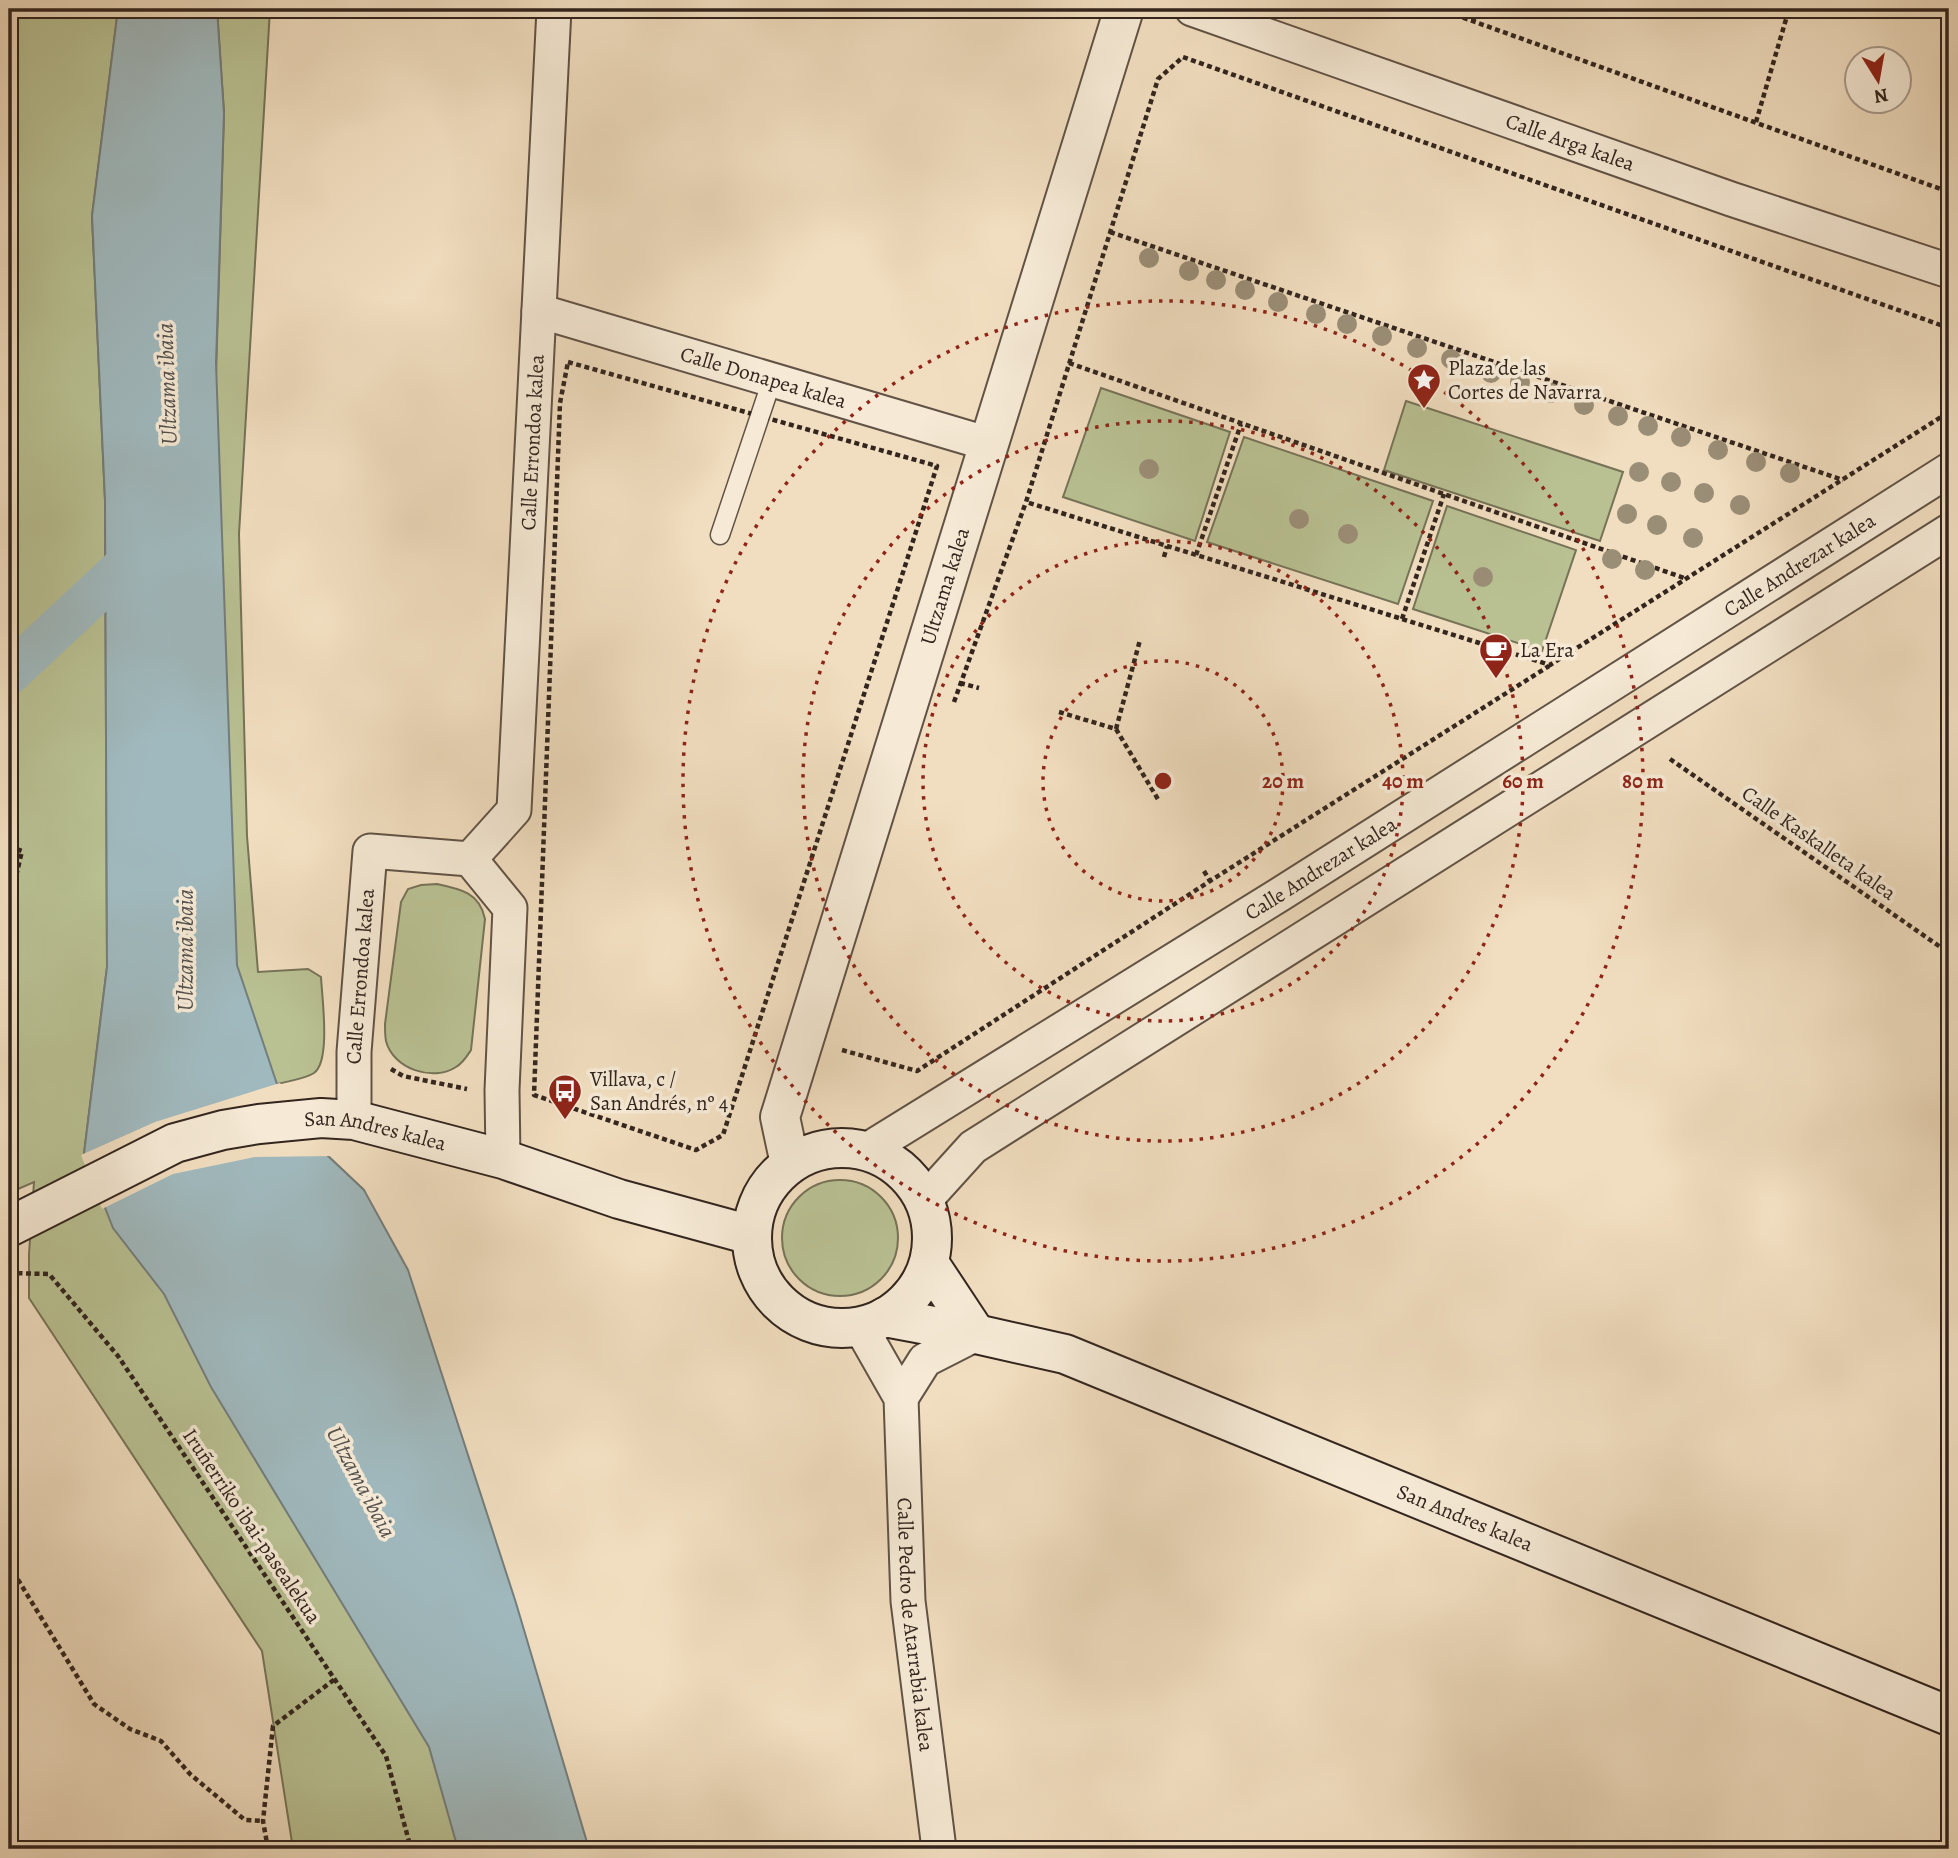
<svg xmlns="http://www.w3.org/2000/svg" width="1958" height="1858" font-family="Alegreya,serif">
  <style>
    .green { fill: #b9c193; stroke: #767358; stroke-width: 2 }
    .water { fill: #a0b9be; stroke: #747e7e; stroke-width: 2 }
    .pier { fill: #f1dec0 }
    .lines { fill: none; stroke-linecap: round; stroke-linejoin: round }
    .canal { stroke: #a0b9be; stroke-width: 42 }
    .service-casing { stroke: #625346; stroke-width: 21 }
    .minor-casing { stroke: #625346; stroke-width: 37 }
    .tertiary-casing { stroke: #625346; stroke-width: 42 }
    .secondary-casing { stroke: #33251e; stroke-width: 42 }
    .path { stroke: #33251e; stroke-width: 4.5; stroke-dasharray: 5 3.5; stroke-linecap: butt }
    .service { stroke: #f6ead6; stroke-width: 18 }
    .minor { stroke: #f6ead6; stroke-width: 33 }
    .tertiary { stroke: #f6ead6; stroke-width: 38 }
    .secondary { stroke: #f6ead6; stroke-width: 38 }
    .tree { fill: #9b8e77 }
    .ring { fill: none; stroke: #8f2418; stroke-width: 3.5; stroke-dasharray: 3.5 7 }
    .labels { text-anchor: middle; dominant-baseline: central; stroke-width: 7; stroke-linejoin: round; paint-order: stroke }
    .street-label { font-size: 21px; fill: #33251e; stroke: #f6ead6 }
    .poi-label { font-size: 21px; fill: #33251e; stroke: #f6ead6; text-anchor: start }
    .water-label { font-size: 23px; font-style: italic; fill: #54514e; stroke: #f6ead6 }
    .centre { fill: #8f2418; stroke: #f6ead6; stroke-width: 3.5 }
    .ring-label { font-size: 21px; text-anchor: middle; font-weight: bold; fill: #8f2418; stroke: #f6ead6; stroke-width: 7; stroke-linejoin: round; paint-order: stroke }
  </style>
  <rect width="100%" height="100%" fill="#f1dec0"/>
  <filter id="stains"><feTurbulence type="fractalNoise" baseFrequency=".00286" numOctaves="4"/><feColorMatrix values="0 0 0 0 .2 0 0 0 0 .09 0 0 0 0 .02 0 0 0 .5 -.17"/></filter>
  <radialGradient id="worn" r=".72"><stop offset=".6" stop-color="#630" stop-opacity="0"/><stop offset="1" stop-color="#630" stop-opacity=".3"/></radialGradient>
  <g class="green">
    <path d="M 9,9 L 118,9 L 92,216 L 105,500 L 107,967 L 84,1153 L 230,1049 L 208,635 L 224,113 L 217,9 L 270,9 L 239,534 L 247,836 L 258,972 L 308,969 L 321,977 C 322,998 331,1061 314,1073 C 305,1079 288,1081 278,1084 L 328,1156 L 364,1190 L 569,1849 L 293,1849 L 262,1651 L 29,1298 L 29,1254 L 34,1182 L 9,1193 Z"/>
    <polygon points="1101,388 1230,432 1195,541 1063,497"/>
    <polygon points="1406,401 1623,472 1600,541 1384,470"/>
    <polygon points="1244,437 1433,501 1398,604 1207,542"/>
    <polygon points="1447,506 1576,550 1542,651 1413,609"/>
    <path d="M 437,884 C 461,889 480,893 485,919 L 471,1050 C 467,1056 463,1063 456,1067 C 433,1082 393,1069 386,1041 C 385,1036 385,1030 385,1024 L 401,902 L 408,889 L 421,885 Z"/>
    <circle cx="840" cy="1238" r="58"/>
  </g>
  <polygon class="water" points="118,9 217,9 224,113 216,363 237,965 277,1084 328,1156 364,1190 408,1270 516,1603 589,1849 458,1849 429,1747 211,1387 164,1294 113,1228 84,1154 107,967 105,500 92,216"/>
  <polygon class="pier" points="280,1083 334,1156 255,1157 173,1174 102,1209 81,1155 155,1122"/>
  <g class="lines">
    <polyline class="canal" points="9,674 132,559 145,544"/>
    <g class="service-casing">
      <polyline id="service" points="720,535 772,380"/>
    </g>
    <g class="minor-casing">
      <g id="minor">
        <path id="s1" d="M 1192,9 L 1731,199 L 1949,271"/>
        <path id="s2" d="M 539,311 L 989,444"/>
        <path id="s3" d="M 470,859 L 514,810 L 554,9"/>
        <path id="s4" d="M 354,1120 L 354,1052 L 370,851 L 470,859 L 510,908 L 502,1090 L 503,1159"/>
        <path id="s5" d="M 867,1150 L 1279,895 L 1949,470"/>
        <polyline points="925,1200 973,1147 1949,531"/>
        <path id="s6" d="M 860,1326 L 901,1398 L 908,1601 L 939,1849"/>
        <polyline points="901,1398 925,1360 976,1334"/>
      </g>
    </g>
    <g class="tertiary-casing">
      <g id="tertiary">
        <path id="s7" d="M 790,1164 L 780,1117 L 1124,9"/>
      </g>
    </g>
    <g class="secondary-casing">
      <g id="secondary">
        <circle cx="842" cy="1238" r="90"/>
        <path id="s8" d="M 9,1227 L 175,1143 L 223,1130 L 259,1124 L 321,1118 L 354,1120 L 503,1159 L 619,1199 L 751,1235"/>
        <polyline points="929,1263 976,1334"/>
        <path id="s9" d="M 885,1317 L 976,1334 L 1065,1354 L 1949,1716"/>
      </g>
    </g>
    <g class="path">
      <polyline points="1063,9 1080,13 1079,16"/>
      <polyline points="1439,9 1949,192"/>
      <polyline points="1473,21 1478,9"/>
      <polyline points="1756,122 1789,9"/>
      <polyline points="1110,232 1843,480"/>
      <polyline points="1949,328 1183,57 1158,79 1026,502 1550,665 1949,412"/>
      <polygon points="568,362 937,466 723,1135 696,1150 534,1095 560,403"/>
      <polyline points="1069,363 1687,579"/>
      <polyline points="1196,555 1241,424"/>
      <polyline points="1164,557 1167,546"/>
      <polyline points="1402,619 1444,494"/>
      <polyline points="960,683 979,688"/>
      <polyline points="954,702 1026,502"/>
      <polyline points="1059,712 1116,729 1159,801"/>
      <polyline points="1116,729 1140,640"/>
      <polyline points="1670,759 1949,953"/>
      <polyline points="9,846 22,851 9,906"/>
      <polyline points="1204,871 1210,881"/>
      <polyline points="842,1050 917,1071 1210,881 1549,666"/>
      <polyline points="391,1069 403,1076 467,1089"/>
      <polyline points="9,1273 49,1274 118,1356 386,1756 411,1849"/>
      <polyline points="9,1565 94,1704 130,1729 161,1741 190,1774 245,1820 263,1821"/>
      <polyline points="268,1849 263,1821 273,1726 335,1679"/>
    </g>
    <use href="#service" class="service"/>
    <use href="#minor" class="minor"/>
    <use href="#tertiary" class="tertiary"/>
    <use href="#secondary" class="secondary"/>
  </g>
  <g class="tree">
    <circle cx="1149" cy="258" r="10"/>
    <circle cx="1189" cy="271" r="10"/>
    <circle cx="1216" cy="280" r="10"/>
    <circle cx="1245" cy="290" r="10"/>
    <circle cx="1278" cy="302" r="10"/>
    <circle cx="1316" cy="314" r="10"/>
    <circle cx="1347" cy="324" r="10"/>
    <circle cx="1382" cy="336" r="10"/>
    <circle cx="1417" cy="348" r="10"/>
    <circle cx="1451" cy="359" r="10"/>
    <circle cx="1491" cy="373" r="10"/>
    <circle cx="1520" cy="382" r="10"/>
    <circle cx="1551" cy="393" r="10"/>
    <circle cx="1584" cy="405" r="10"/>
    <circle cx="1618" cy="416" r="10"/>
    <circle cx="1648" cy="426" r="10"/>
    <circle cx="1681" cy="437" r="10"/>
    <circle cx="1718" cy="450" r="10"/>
    <circle cx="1756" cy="462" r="10"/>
    <circle cx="1149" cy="469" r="10"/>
    <circle cx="1639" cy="472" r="10"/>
    <circle cx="1790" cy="473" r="10"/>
    <circle cx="1671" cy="482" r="10"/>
    <circle cx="1704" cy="493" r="10"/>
    <circle cx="1740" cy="505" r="10"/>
    <circle cx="1627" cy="514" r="10"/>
    <circle cx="1299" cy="519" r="10"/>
    <circle cx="1657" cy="525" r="10"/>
    <circle cx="1348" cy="534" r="10"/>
    <circle cx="1693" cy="538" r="10"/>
    <circle cx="1612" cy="559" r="10"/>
    <circle cx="1645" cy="570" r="10"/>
    <circle cx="1483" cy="577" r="10"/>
  </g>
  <g class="ring">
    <circle cx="1163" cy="781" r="120"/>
    <circle cx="1163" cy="781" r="240"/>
    <circle cx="1163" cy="781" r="360"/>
    <circle cx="1163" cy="781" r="480"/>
  </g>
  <defs>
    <g id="sight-pin" transform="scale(1.75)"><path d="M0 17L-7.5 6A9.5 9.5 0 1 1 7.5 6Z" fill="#8f2418" stroke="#f6ead6"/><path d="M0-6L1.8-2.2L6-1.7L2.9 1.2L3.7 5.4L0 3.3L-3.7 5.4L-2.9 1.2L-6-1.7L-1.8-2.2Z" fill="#fff"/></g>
    <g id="cafe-pin" transform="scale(1.75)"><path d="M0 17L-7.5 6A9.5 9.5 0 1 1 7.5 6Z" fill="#8f2418" stroke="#f6ead6"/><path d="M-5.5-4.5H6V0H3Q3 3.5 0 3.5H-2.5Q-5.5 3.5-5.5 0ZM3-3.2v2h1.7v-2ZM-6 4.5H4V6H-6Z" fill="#fff"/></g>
    <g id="bus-pin" transform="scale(1.75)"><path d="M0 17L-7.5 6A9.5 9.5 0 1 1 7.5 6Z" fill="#8f2418" stroke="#f6ead6"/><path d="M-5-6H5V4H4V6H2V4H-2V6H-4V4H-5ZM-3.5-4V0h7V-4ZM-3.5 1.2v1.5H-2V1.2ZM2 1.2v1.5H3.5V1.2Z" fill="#fff"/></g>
  </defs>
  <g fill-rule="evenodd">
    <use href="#sight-pin" x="1424" y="380"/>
    <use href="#cafe-pin" x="1496" y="650"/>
    <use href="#bus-pin" x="565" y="1091"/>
  </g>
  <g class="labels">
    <g class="street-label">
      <text stroke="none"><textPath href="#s1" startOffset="401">Calle Arga kalea</textPath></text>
      <text stroke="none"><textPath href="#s2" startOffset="234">Calle Donapea kalea</textPath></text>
      <text stroke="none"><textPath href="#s3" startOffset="434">Calle Errondoa kalea</textPath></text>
      <text stroke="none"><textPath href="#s5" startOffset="1101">Calle Andrezar kalea</textPath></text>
      <text stroke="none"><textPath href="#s7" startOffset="604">Ultzama kalea</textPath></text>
      <text transform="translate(1819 843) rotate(35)">Calle Kaskalleta kalea</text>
      <text stroke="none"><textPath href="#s5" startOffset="534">Calle Andrezar kalea</textPath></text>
      <text stroke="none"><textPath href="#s4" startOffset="144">Calle Errondoa kalea</textPath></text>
      <text stroke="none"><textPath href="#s8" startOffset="390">San Andres kalea</textPath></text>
      <text stroke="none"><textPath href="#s9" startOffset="616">San Andres kalea</textPath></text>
      <text transform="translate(252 1526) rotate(56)">Iruñerriko ibai-pasealekua</text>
      <text stroke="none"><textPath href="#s6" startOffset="310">Calle Pedro de Atarrabia kalea</textPath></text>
    </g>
    <g class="poi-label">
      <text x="1448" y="368">Plaza de las<tspan x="1448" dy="24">Cortes de Navarra</tspan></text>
      <text x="1520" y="650">La Era</text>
      <text x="590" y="1079">Villava, c /<tspan x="590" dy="24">San Andrés, nº 4</tspan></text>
    </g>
    <g class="water-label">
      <text transform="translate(167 384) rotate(-92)">Ultzama ibaia</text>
      <text transform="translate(185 950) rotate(-90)">Ultzama ibaia</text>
      <text transform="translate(361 1482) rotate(62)">Ultzama ibaia</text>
    </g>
  </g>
  <circle cx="1163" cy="781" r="10" class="centre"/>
  <g class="ring-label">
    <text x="1283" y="788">20 m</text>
    <text x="1403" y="788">40 m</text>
    <text x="1523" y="788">60 m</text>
    <text x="1643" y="788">80 m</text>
  </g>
  <rect width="1958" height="1858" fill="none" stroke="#f1dec0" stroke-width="35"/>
  <rect x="10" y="10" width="1937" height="1837" fill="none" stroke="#33251e" stroke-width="3.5"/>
  <rect x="18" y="18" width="1923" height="1823" fill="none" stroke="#33251e" stroke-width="2"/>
  <g transform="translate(1878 80) rotate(169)"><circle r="33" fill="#f6ead6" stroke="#a89b8c" stroke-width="2"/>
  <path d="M0-5L12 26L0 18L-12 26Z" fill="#8f2418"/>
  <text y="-10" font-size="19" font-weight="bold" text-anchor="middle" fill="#33251e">N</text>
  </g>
  <rect width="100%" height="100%" filter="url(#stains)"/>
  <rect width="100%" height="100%" fill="url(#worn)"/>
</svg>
